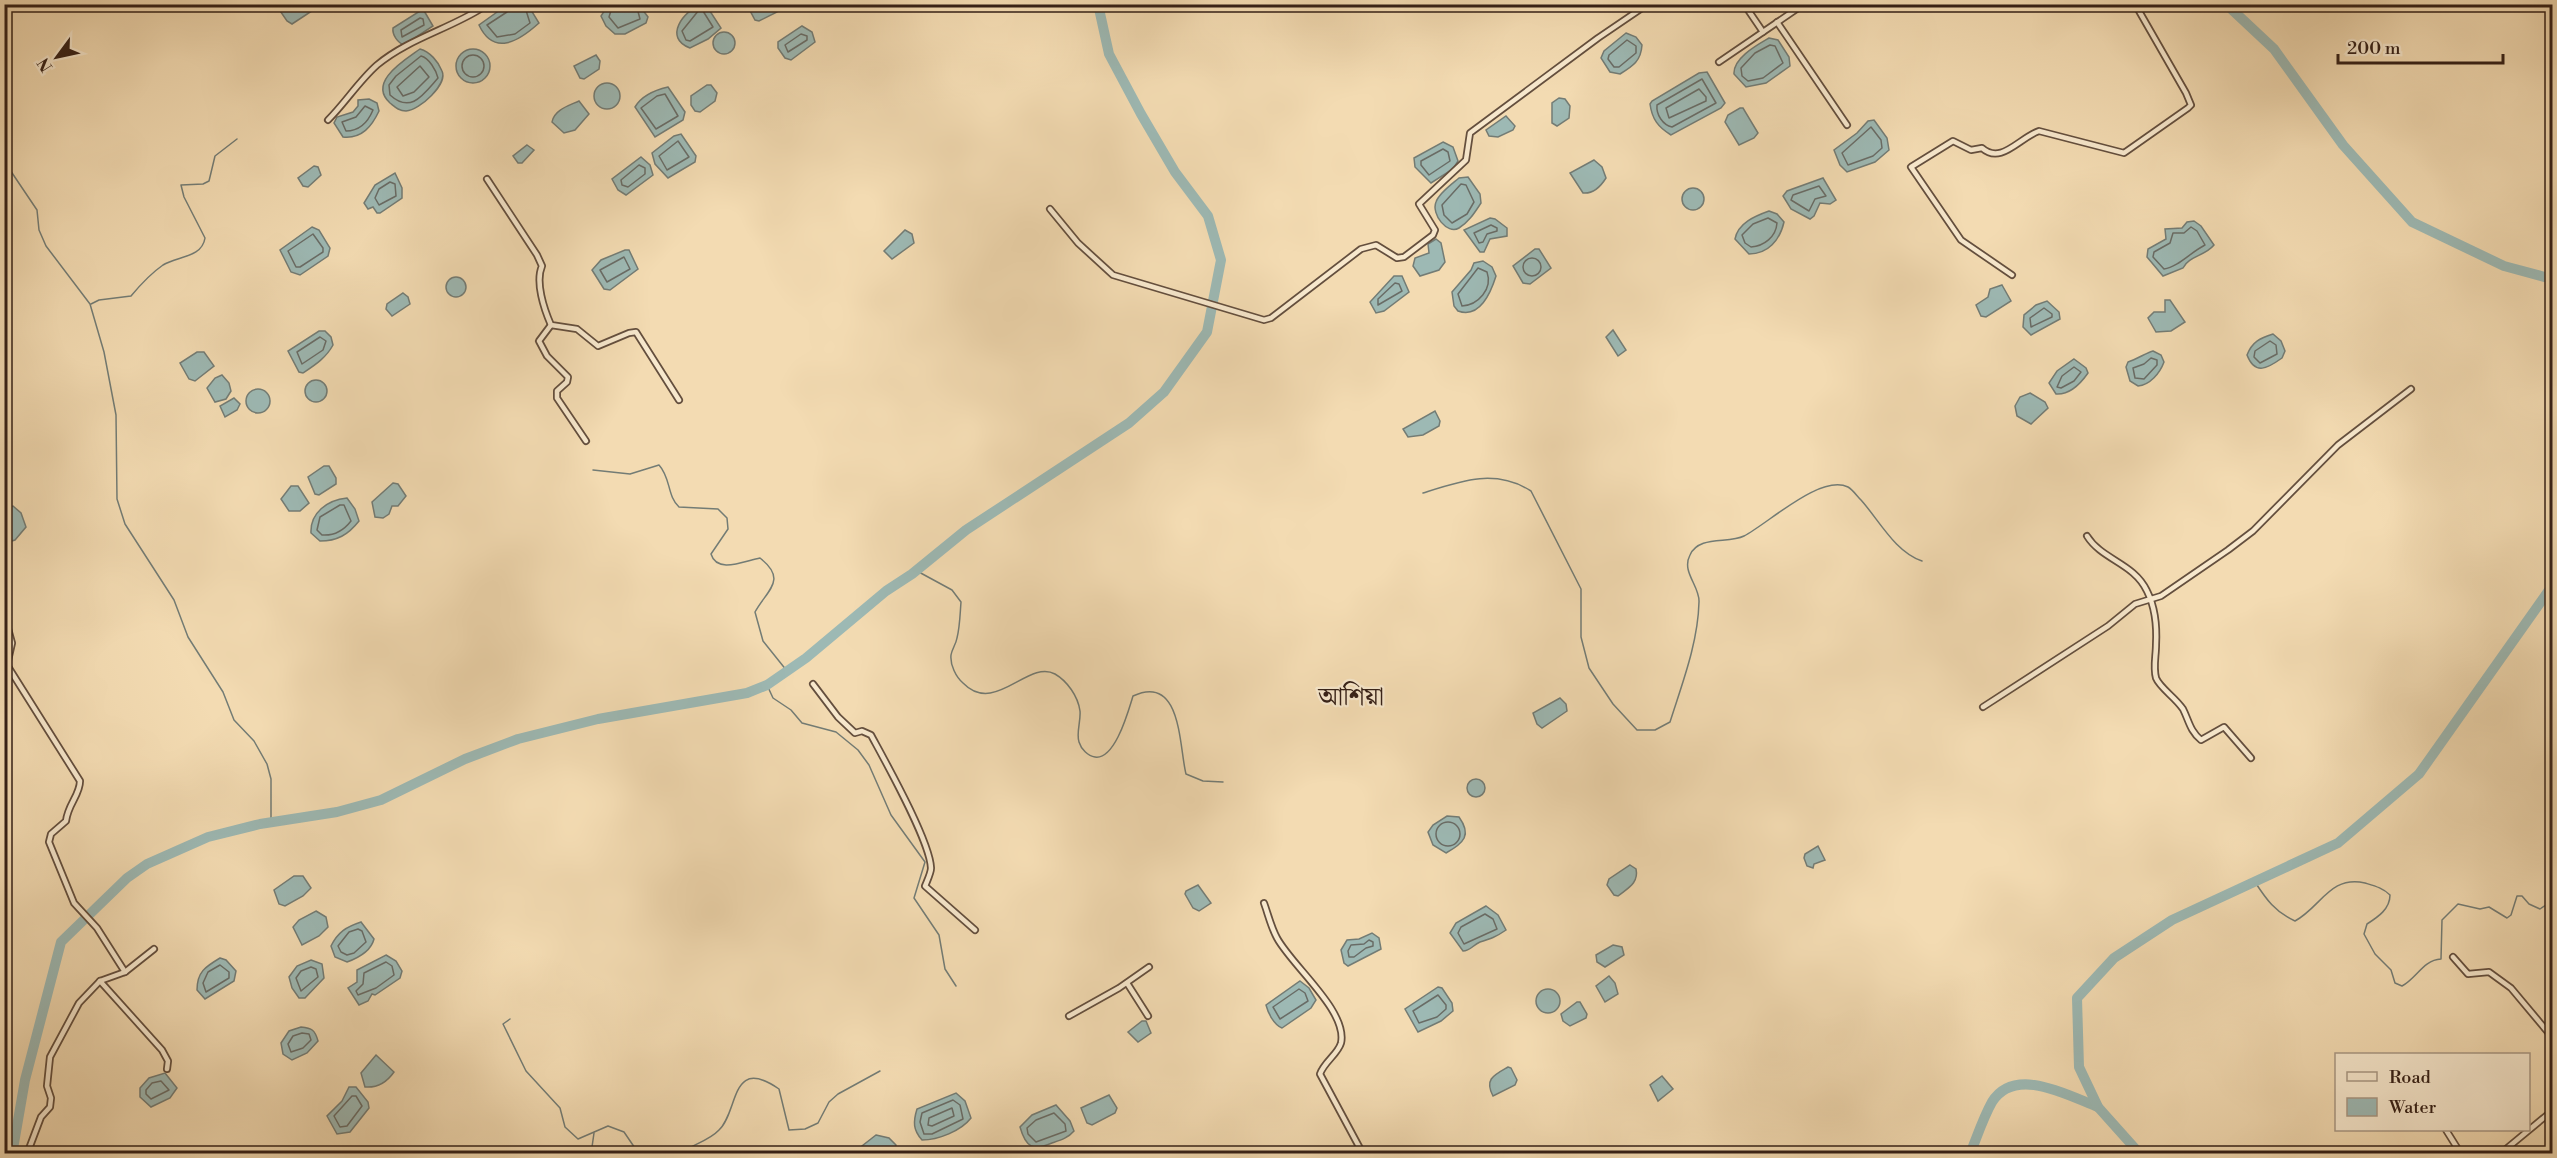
<svg xmlns="http://www.w3.org/2000/svg" width="2557" height="1158" font-family="'Libre Bodoni','Noto Serif Bengali',serif">
  <style>
    .water { fill: #9db9b4; stroke: #737c75; stroke-width: 1.5 }
    .lines { fill: none; stroke-linecap: round; stroke-linejoin: round }
    .shore { stroke: #696c66; stroke-width: 1.5 }
    .stream { stroke: #737c75; stroke-width: 1.5 }
    .river { stroke: #9db9b4; stroke-width: 10 }
    .minor-casing { stroke: #644f3e; stroke-width: 8 }
    .minor { stroke: #f7e8cd; stroke-width: 4.5 }
    .labels { text-anchor: middle; dominant-baseline: central; stroke-width: 4.5; stroke-linejoin: round; paint-order: stroke }
    .quarter-label { font-size: 26px; fill: #352017; stroke: #f7e8cd }
  </style>
  <rect width="100%" height="100%" fill="#f3dbb2"/>
  <filter id="stains"><feTurbulence type="fractalNoise" baseFrequency=".00333" numOctaves="4"/><feColorMatrix values="0 0 0 0 .2 0 0 0 0 .09 0 0 0 0 .02 0 0 0 .5 -.17"/></filter>
  <radialGradient id="worn" r=".72"><stop offset=".6" stop-color="#630" stop-opacity="0"/><stop offset="1" stop-color="#630" stop-opacity=".3"/></radialGradient>
  <g class="water">
    <path d="M 702,4 L 706,5 L 721,28 L 708,39 L 690,48 C 663,38 683,11 702,4 Z"/>
    <polygon points="778,4 777,12 759,21 755,20 748,7 750,5"/>
    <polygon points="276,5 321,5 292,24 287,21"/>
    <path d="M 507,5 L 528,5 L 539,23 C 519,41 494,57 479,25 Z"/>
    <polygon points="639,5 648,17 646,23 625,34 615,34 606,26 601,16 608,5"/>
    <path d="M 423,9 L 433,26 L 404,45 C 398,43 392,35 393,28 Z"/>
    <polygon points="802,26 812,32 815,42 791,60 785,58 778,48 778,42"/>
    <circle cx="724" cy="43" r="11"/>
    <path d="M 1626,33 L 1636,37 L 1642,45 C 1641,61 1633,66 1620,74 L 1610,72 L 1601,58 L 1604,51 Z"/>
    <path d="M 1769,38 L 1778,40 L 1789,57 L 1790,66 L 1766,83 L 1746,87 L 1734,74 C 1733,58 1757,45 1769,38 Z"/>
    <circle cx="473" cy="66" r="17"/>
    <path d="M 420,49 C 430,52 438,61 442,71 C 448,84 420,110 406,111 C 399,111 395,107 390,103 C 367,82 405,60 420,49 Z"/>
    <polygon points="596,55 600,61 599,69 584,79 580,78 574,66"/>
    <path d="M 1707,72 L 1725,103 L 1721,108 L 1671,135 C 1658,127 1652,119 1650,104 L 1652,101 L 1699,73 Z"/>
    <circle cx="607" cy="96" r="13"/>
    <polygon points="707,85 711,85 717,93 715,101 700,112 695,111 691,105 691,96"/>
    <path d="M 668,87 L 685,112 L 683,120 L 655,137 L 635,107 C 642,95 655,90 668,87 Z"/>
    <polygon points="1559,98 1565,99 1570,106 1569,118 1557,126 1552,123 1552,103"/>
    <path d="M 369,99 L 377,103 L 379,111 C 372,126 362,139 343,137 L 334,123 L 337,117 L 353,112 L 358,106 L 358,100 Z"/>
    <path d="M 579,101 L 589,114 L 575,130 L 564,133 L 552,122 C 554,110 568,106 579,101 Z"/>
    <polygon points="1740,108 1743,108 1758,133 1754,138 1739,145 1725,122 1728,115"/>
    <polygon points="1506,116 1515,126 1513,130 1498,137 1489,136 1486,130"/>
    <polygon points="1874,120 1887,138 1889,150 1875,162 1847,172 1840,165 1834,150 1857,133 1868,121"/>
    <polygon points="681,134 696,156 695,162 668,178 655,164 652,153 674,136"/>
    <polygon points="1443,142 1453,147 1458,161 1453,169 1431,183 1415,167 1414,158"/>
    <polygon points="527,145 534,150 522,163 518,163 513,156"/>
    <polygon points="641,157 650,165 653,175 626,195 618,190 612,179"/>
    <path d="M 1594,160 L 1602,167 L 1606,178 C 1601,186 1593,194 1583,193 L 1570,173 Z"/>
    <polygon points="314,166 318,167 321,175 308,187 303,186 298,178"/>
    <polygon points="395,173 402,188 402,198 380,213 377,213 373,207 368,209 364,203 375,185"/>
    <path d="M 1468,177 L 1480,194 L 1481,203 C 1475,212 1469,222 1459,228 C 1447,235 1431,214 1436,202 C 1439,193 1452,184 1459,178 Z"/>
    <polygon points="1823,178 1836,200 1830,204 1820,203 1814,216 1810,219 1791,209 1783,196 1787,191"/>
    <circle cx="1693" cy="199" r="11"/>
    <path d="M 1769,211 L 1777,214 L 1784,222 C 1780,240 1768,254 1749,254 L 1735,239 C 1738,223 1755,216 1769,211 Z"/>
    <polygon points="1490,218 1495,219 1507,228 1507,236 1490,239 1484,252 1480,252 1464,230"/>
    <path d="M 2194,221 L 2201,226 L 2214,245 C 2205,256 2189,256 2183,268 L 2163,276 L 2147,257 L 2148,249 L 2166,239 L 2165,229 L 2182,228 L 2187,222 Z"/>
    <polygon points="312,227 319,230 330,248 328,256 300,275 291,272 280,250"/>
    <polygon points="905,230 912,234 914,243 892,259 884,251"/>
    <polygon points="1436,239 1441,243 1445,262 1439,270 1420,276 1413,266 1415,258 1429,253 1428,244"/>
    <polygon points="1535,249 1539,249 1551,268 1530,284 1523,283 1513,266"/>
    <polygon points="625,250 629,250 638,269 610,290 604,289 592,270 601,260"/>
    <path d="M 1483,261 L 1492,267 L 1496,276 C 1491,292 1480,319 1458,311 L 1454,306 L 1452,292 L 1471,270 L 1474,263 Z"/>
    <polygon points="1394,276 1402,276 1409,292 1384,311 1376,313 1370,302"/>
    <circle cx="456" cy="287" r="10"/>
    <polygon points="2002,285 2011,301 1986,317 1981,316 1976,305 1988,297 1990,289"/>
    <polygon points="403,293 408,297 410,304 392,316 386,309 387,304"/>
    <polygon points="2165,300 2170,300 2185,322 2171,331 2156,332 2148,318 2154,312 2165,312"/>
    <polygon points="2047,301 2059,312 2060,319 2031,335 2023,327 2024,315 2036,305"/>
    <polygon points="1613,330 1626,350 1618,356 1606,337"/>
    <path d="M 319,331 L 325,331 L 331,337 L 333,345 C 326,358 315,365 303,373 L 299,372 L 288,351 Z"/>
    <path d="M 2273,334 L 2281,341 L 2285,351 L 2282,358 C 2268,368 2255,376 2247,355 C 2252,342 2260,338 2273,334 Z"/>
    <path d="M 2153,351 L 2161,355 L 2164,362 C 2160,373 2150,385 2138,386 L 2130,381 L 2126,367 L 2128,362 C 2137,359 2148,352 2153,351 Z"/>
    <polygon points="197,352 204,352 214,366 195,381 189,379 180,363"/>
    <path d="M 2074,359 L 2086,368 L 2088,373 C 2081,383 2070,395 2056,394 L 2049,383 L 2057,371 Z"/>
    <polygon points="222,375 229,383 231,391 226,399 215,402 207,388 215,378"/>
    <circle cx="316" cy="391" r="11"/>
    <circle cx="258" cy="401" r="12"/>
    <polygon points="2030,393 2045,402 2048,408 2031,424 2017,416 2015,406 2020,397"/>
    <polygon points="234,398 240,404 237,410 225,417 220,406"/>
    <polygon points="1435,411 1440,421 1439,426 1423,435 1408,437 1403,429"/>
    <polygon points="324,466 329,466 336,478 336,484 319,495 315,494 308,477"/>
    <polygon points="393,483 398,484 406,496 398,506 392,506 389,514 383,518 375,517 372,502"/>
    <polygon points="291,486 298,486 309,503 300,511 289,511 281,499"/>
    <path d="M 347,498 L 355,509 L 359,521 C 348,535 337,541 320,541 L 311,533 C 310,513 327,500 347,498 Z"/>
    <polygon points="13,506 21,513 26,527 15,540 5,543 5,508"/>
    <polygon points="1560,698 1566,704 1567,711 1542,728 1537,724 1533,713"/>
    <circle cx="1476" cy="788" r="9"/>
    <path d="M 1447,816 L 1459,817 C 1472,835 1464,843 1446,853 L 1433,845 L 1428,832 L 1433,825 Z"/>
    <polygon points="1818,846 1825,860 1814,864 1813,868 1807,866 1804,858 1805,854"/>
    <path d="M 1630,865 L 1636,869 C 1639,883 1628,888 1618,896 L 1614,895 L 1607,885 L 1609,879 Z"/>
    <polygon points="294,876 303,876 311,888 303,896 285,906 279,904 274,890"/>
    <polygon points="1198,885 1211,903 1199,911 1193,908 1185,894 1186,891"/>
    <path d="M 1486,906 L 1498,915 L 1506,930 C 1496,937 1490,939 1480,942 C 1473,945 1470,951 1463,951 L 1450,933 L 1456,923 Z"/>
    <polygon points="316,911 326,917 328,927 319,936 302,945 293,927 299,920"/>
    <path d="M 361,922 L 374,939 C 371,951 358,958 347,962 L 335,957 L 331,946 C 338,932 346,927 361,922 Z"/>
    <polygon points="1372,933 1379,938 1381,949 1348,966 1344,963 1341,950 1347,940 1359,939"/>
    <polygon points="1613,945 1622,947 1624,955 1605,967 1597,962 1596,955"/>
    <polygon points="386,955 396,961 402,971 400,978 375,995 372,994 368,1001 359,1005 348,988 357,982 357,970"/>
    <path d="M 220,958 L 226,960 L 236,971 L 234,981 L 205,999 L 197,990 C 197,972 205,967 220,958 Z"/>
    <polygon points="311,960 322,964 324,978 305,998 299,998 292,988 289,977 297,966"/>
    <polygon points="1609,976 1615,983 1618,994 1605,1002 1596,986"/>
    <path d="M 1300,981 L 1309,988 L 1316,1000 L 1311,1008 L 1282,1028 C 1274,1025 1268,1013 1266,1005 Z"/>
    <polygon points="1438,987 1442,988 1452,1003 1453,1011 1441,1021 1418,1032 1405,1009"/>
    <circle cx="1548" cy="1001" r="12"/>
    <polygon points="1577,1002 1580,1002 1587,1014 1586,1018 1570,1026 1563,1021 1561,1014"/>
    <polygon points="1142,1021 1146,1021 1151,1033 1138,1042 1128,1032"/>
    <path d="M 301,1027 C 312,1028 315,1030 318,1041 L 307,1053 L 292,1060 L 283,1054 L 281,1043 L 289,1031 Z"/>
    <path d="M 376,1055 L 394,1072 C 387,1082 377,1088 365,1087 L 361,1073 Z"/>
    <path d="M 1508,1067 L 1511,1068 L 1517,1080 L 1515,1085 L 1493,1096 C 1484,1079 1494,1075 1508,1067 Z"/>
    <polygon points="165,1073 177,1088 170,1098 151,1107 140,1097 140,1088 149,1078"/>
    <polygon points="1662,1076 1673,1089 1658,1101 1650,1085"/>
    <polygon points="349,1087 356,1087 368,1102 369,1108 350,1132 337,1134 327,1116 342,1101"/>
    <path d="M 956,1093 L 965,1101 L 971,1118 C 961,1131 938,1140 922,1140 C 913,1130 913,1122 917,1109 Z"/>
    <polygon points="1109,1095 1117,1108 1115,1113 1092,1125 1087,1123 1081,1108"/>
    <path d="M 1056,1105 L 1070,1121 L 1074,1131 C 1068,1138 1061,1140 1052,1143 C 1033,1151 1026,1148 1020,1127 L 1032,1115 Z"/>
    <polygon points="876,1135 889,1138 896,1145 895,1153 853,1153"/>
  </g>
  <g class="lines">
    <g class="shore">
      <polyline points="509,4 507,12 487,25 497,37 515,34 530,23 524,4"/>
      <polyline points="613,4 609,17 618,28 640,19 636,4"/>
      <polygon points="699,10 703,11 713,27 690,41 686,40 682,31"/>
      <polygon points="420,18 423,19 424,25 402,37 401,30"/>
      <polygon points="801,34 807,36 807,40 788,52 785,45"/>
      <polygon points="1627,40 1636,46 1636,53 1619,67 1614,67 1608,59 1609,55"/>
      <polygon points="1770,45 1775,46 1783,63 1763,78 1748,81 1742,76 1741,68 1755,53"/>
      <circle cx="473" cy="66" r="11"/>
      <path d="M 421,56 C 429,58 436,70 438,78 C 423,95 411,114 390,95 L 389,85 L 396,76 Z"/>
      <polygon points="420,66 429,77 414,92 403,96 397,87"/>
      <path d="M 1702,79 L 1716,103 L 1672,127 C 1663,125 1656,115 1657,105 Z"/>
      <polygon points="1699,89 1706,97 1706,101 1669,118 1666,108"/>
      <polygon points="665,94 678,116 656,129 641,108 657,96"/>
      <path d="M 365,106 L 373,110 C 368,122 360,131 346,131 L 342,122 L 356,117 Z"/>
      <polygon points="1871,127 1881,140 1882,148 1873,156 1848,165 1842,153"/>
      <polygon points="678,141 689,157 667,170 659,156"/>
      <polygon points="1443,149 1448,152 1450,161 1429,175 1421,165 1421,161"/>
      <polygon points="639,165 645,168 645,174 628,187 622,185 621,180"/>
      <polygon points="390,182 395,184 396,196 379,205 375,198 379,189"/>
      <polygon points="1461,184 1466,185 1474,202 1467,214 1452,223 1444,215 1442,205"/>
      <polygon points="1819,186 1826,196 1815,199 1809,211 1791,200 1793,195"/>
      <path d="M 1768,218 L 1777,223 C 1776,237 1764,246 1751,247 L 1745,243 L 1742,235 L 1753,224 Z"/>
      <polygon points="1491,225 1497,228 1497,231 1487,234 1483,242 1479,243 1474,233"/>
      <path d="M 2191,227 L 2197,231 L 2205,245 C 2191,252 2178,267 2164,269 L 2153,257 L 2154,252 L 2170,243 L 2173,233 L 2184,233 Z"/>
      <polygon points="313,234 323,248 323,252 300,267 296,267 288,251"/>
      <polygon points="624,257 630,269 607,282 600,270"/>
      <circle cx="1532" cy="267" r="9"/>
      <path d="M 1478,268 L 1487,272 C 1493,289 1478,305 1462,306 L 1458,294 Z"/>
      <polygon points="1395,283 1399,284 1402,291 1378,305 1378,299"/>
      <polygon points="2044,308 2052,314 2052,317 2031,327 2030,318"/>
      <polygon points="320,337 326,341 323,350 302,364 297,352"/>
      <polygon points="2270,341 2276,345 2277,354 2260,363 2254,357 2255,351"/>
      <polygon points="2151,358 2157,360 2157,365 2144,379 2135,378 2133,368 2144,364"/>
      <polygon points="2074,367 2081,372 2074,381 2061,388 2057,387 2062,376"/>
      <path d="M 340,505 L 344,505 L 351,521 C 344,530 334,536 322,535 L 317,530 L 320,517 Z"/>
      <circle cx="1448" cy="834" r="12"/>
      <polygon points="1485,914 1493,919 1497,929 1464,944 1458,933 1461,927"/>
      <polygon points="358,929 362,931 366,942 354,953 347,955 341,952 338,946 349,932"/>
      <polygon points="1369,940 1373,942 1373,946 1366,948 1354,957 1349,957 1348,951 1351,945 1364,944"/>
      <polygon points="386,962 392,966 394,975 376,988 358,995 356,991 363,984 364,973"/>
      <polygon points="220,965 229,972 229,978 206,992 203,983 208,972"/>
      <polygon points="311,967 316,969 318,977 301,991 296,978 301,971"/>
      <polygon points="1299,989 1305,993 1308,1001 1280,1019 1273,1007"/>
      <polygon points="1438,995 1446,1005 1446,1009 1437,1017 1419,1023 1413,1011"/>
      <polygon points="302,1033 309,1034 311,1040 303,1048 291,1052 288,1044 293,1036"/>
      <polygon points="161,1081 169,1090 151,1099 146,1094 146,1090 152,1083"/>
      <polygon points="352,1096 356,1096 362,1106 347,1126 340,1127 334,1116"/>
      <polygon points="953,1100 960,1105 963,1119 932,1134 924,1134 920,1122 922,1113"/>
      <polygon points="952,1108 954,1116 932,1126 928,1125 929,1118"/>
      <polygon points="1054,1113 1065,1124 1066,1131 1036,1142 1028,1134 1027,1128 1036,1120"/>
    </g>
    <g class="stream">
      <polyline points="4,161 37,210 39,230 46,246 90,304 104,352 116,415 117,499 125,524 174,600 188,637 223,692 234,720 254,741 267,764 271,779 271,822"/>
      <path d="M 91,304 L 99,300 L 131,296 C 141,284 150,274 163,265 C 177,256 202,258 205,238 L 184,197 L 181,185 L 203,184 L 209,181 L 215,156 L 237,139"/>
      <path d="M 593,470 L 630,474 L 659,465 C 671,478 667,496 679,507 L 718,509 L 727,518 L 728,529 L 711,554 C 717,574 744,561 760,558 C 788,580 767,590 755,612 L 763,641 L 787,671"/>
      <path d="M 1423,493 C 1460,481 1495,468 1531,491 L 1581,589 L 1581,637 L 1589,668 L 1613,704 L 1637,730 L 1655,730 L 1670,722 C 1682,684 1698,643 1699,602 C 1700,586 1681,572 1690,555 C 1699,535 1728,544 1744,536 C 1769,523 1820,474 1848,487 C 1853,490 1857,496 1861,500 C 1879,520 1895,552 1922,561"/>
      <path d="M 917,571 L 952,590 L 961,602 C 960,614 960,626 957,638 C 956,644 952,649 951,655 C 950,665 956,677 963,683 C 995,716 1028,659 1055,674 C 1067,681 1078,696 1080,711 C 1081,721 1076,733 1079,742 C 1081,749 1088,756 1095,757 C 1115,760 1128,712 1133,696 C 1182,673 1179,747 1186,774 L 1203,781 L 1223,782"/>
      <polyline points="767,685 773,698 791,710 802,723 836,732 858,750 869,765 891,815 925,862 914,898 939,935 945,969 956,986"/>
      <path d="M 2255,882 C 2266,899 2275,912 2295,921 C 2321,907 2330,875 2365,883 C 2375,886 2383,888 2390,895 C 2390,909 2378,917 2367,924 L 2364,934 L 2375,954 L 2391,970 L 2395,983 L 2402,986 C 2417,978 2423,960 2441,959 L 2442,920 L 2458,904 L 2480,909 L 2489,907 L 2507,918 L 2511,915 L 2517,896 L 2522,896 L 2529,904 L 2540,909 L 2552,901"/>
      <polyline points="510,1019 503,1024 526,1071 560,1108 565,1127 578,1139 608,1126 624,1132 639,1154"/>
      <polyline points="591,1154 594,1133"/>
      <path d="M 679,1154 C 691,1145 709,1141 719,1130 C 739,1111 730,1055 779,1089 L 789,1130 L 805,1129 L 818,1123 L 829,1102 L 838,1094 L 880,1071"/>
    </g>
    <g class="river">
      <polyline points="2226,4 2274,49 2343,145 2412,222 2504,266 2552,279"/>
      <polyline points="9,1154 13,1149 25,1080 61,942 127,878 147,864 208,837 260,824 337,812 381,800 465,759 518,739 598,719 747,693 767,685 806,658 886,591 912,574 966,530 1129,423 1164,392 1207,332 1221,260 1208,216 1175,172 1141,114 1109,54 1098,4"/>
      <path d="M 1970,1154 C 1977,1137 1983,1118 1992,1102 C 2015,1065 2069,1096 2098,1107"/>
      <polyline points="2140,1154 2098,1107 2079,1067 2077,998 2114,958 2172,920 2338,843 2419,774 2552,586"/>
    </g>
    <g class="minor-casing">
      <g id="minor">
        <polyline points="1744,4 1763,32"/>
        <polyline points="1777,22 1847,125"/>
        <polyline points="1719,62 1804,4"/>
        <path d="M 328,120 C 345,103 359,81 377,65 C 408,39 449,29 482,8"/>
        <path d="M 487,179 L 537,255 L 542,266 C 535,282 544,309 551,325 L 577,329 L 598,346 L 629,333 L 636,332 L 679,400"/>
        <polyline points="1050,209 1078,243 1113,275 1264,320 1271,318 1361,249 1376,245 1397,258 1404,257 1433,235 1435,230 1419,204 1466,160 1470,133 1598,38 1648,4"/>
        <path d="M 2012,275 L 1961,240 L 1911,167 L 1953,141 L 1971,150 L 1982,148 C 2001,165 2019,138 2039,131 L 2124,153 L 2188,108 L 2191,105 L 2186,93 L 2135,4"/>
        <polyline points="551,325 539,341 547,356 568,377 567,382 557,391 557,398 586,441"/>
        <path d="M 2087,536 C 2102,560 2134,563 2147,591 C 2155,607 2157,627 2156,645 C 2156,656 2153,667 2156,678 C 2160,688 2175,697 2183,709 C 2189,721 2190,731 2201,740 L 2224,727 L 2251,758"/>
        <path d="M 4,614 L 12,643 L 7,665 L 80,781 C 80,795 68,804 66,821 L 51,834 L 49,842 L 74,903 L 97,928 L 125,972"/>
        <path d="M 813,684 L 838,717 L 855,733 L 862,731 L 871,735 C 885,761 930,841 931,868 C 931,873 927,881 925,886 L 975,930"/>
        <polyline points="1983,707 2108,626 2135,604 2161,596 2228,550 2253,531 2338,445 2411,389"/>
        <path d="M 1264,903 C 1268,914 1271,927 1277,938 C 1292,966 1348,1011 1341,1043 C 1338,1054 1324,1062 1320,1074 L 1363,1154"/>
        <polyline points="2453,957 2468,974 2489,972 2511,988 2552,1037"/>
        <polyline points="100,981 162,1050 168,1061 167,1069"/>
        <polyline points="1127,983 1148,1016"/>
        <polyline points="1069,1016 1119,988 1149,967"/>
        <polyline points="2446,1130 2461,1154"/>
        <polyline points="27,1154 41,1117 50,1107 51,1098 47,1086 50,1057 79,1003 100,981 125,972 154,949"/>
        <polyline points="2500,1154 2552,1111"/>
      </g>
    </g>
    <use href="#minor" class="minor"/>
  </g>
  <g class="labels">
    <g class="quarter-label">
      <text x="1351" y="697">আশিয়া</text>
    </g>
  </g>
  <rect width="2557" height="1158" fill="none" stroke="#f3dbb2" stroke-width="24"/>
  <rect x="6" y="6" width="2545" height="1146" fill="none" stroke="#352017" stroke-width="3"/>
  <rect x="12" y="12" width="2533" height="1134" fill="none" stroke="#352017" stroke-width="1.5"/>
  <rect x="2335" y="1053" width="195" height="78" fill="#f7e8cd" stroke="#a99884" stroke-width="1.5"/>
  <rect x="2347" y="1072" width="30" height="9" fill="#f7e8cd" stroke="#a99884" stroke-width="1.5"/>
  <text x="2389" y="1083" font-size="18" fill="#352017">Road</text>
  <rect x="2347" y="1098" width="30" height="18" fill="#9db9b4" stroke="#a99884" stroke-width="1.5"/>
  <text x="2389" y="1113" font-size="18" fill="#352017">Water</text>
  <g transform="translate(57 57) rotate(237)" stroke="#f7e8cd" stroke-width="4.5" paint-order="stroke">
  <path d="M0-4.5L10 22L0 15L-10 22Z" fill="#352017"/>
  <text y="-9" font-size="16" font-weight="bold" text-anchor="middle" fill="#352017">N</text>
  </g>
  <path d="M2338 54v9h165v-9" fill="none" stroke="#352017" stroke-width="3"/>
  <text x="2347" y="54" font-size="18" fill="#352017" stroke="#f7e8cd" stroke-width="4.5" paint-order="stroke">200 m</text>
  <rect width="100%" height="100%" filter="url(#stains)"/>
  <rect width="100%" height="100%" fill="url(#worn)"/>
</svg>
